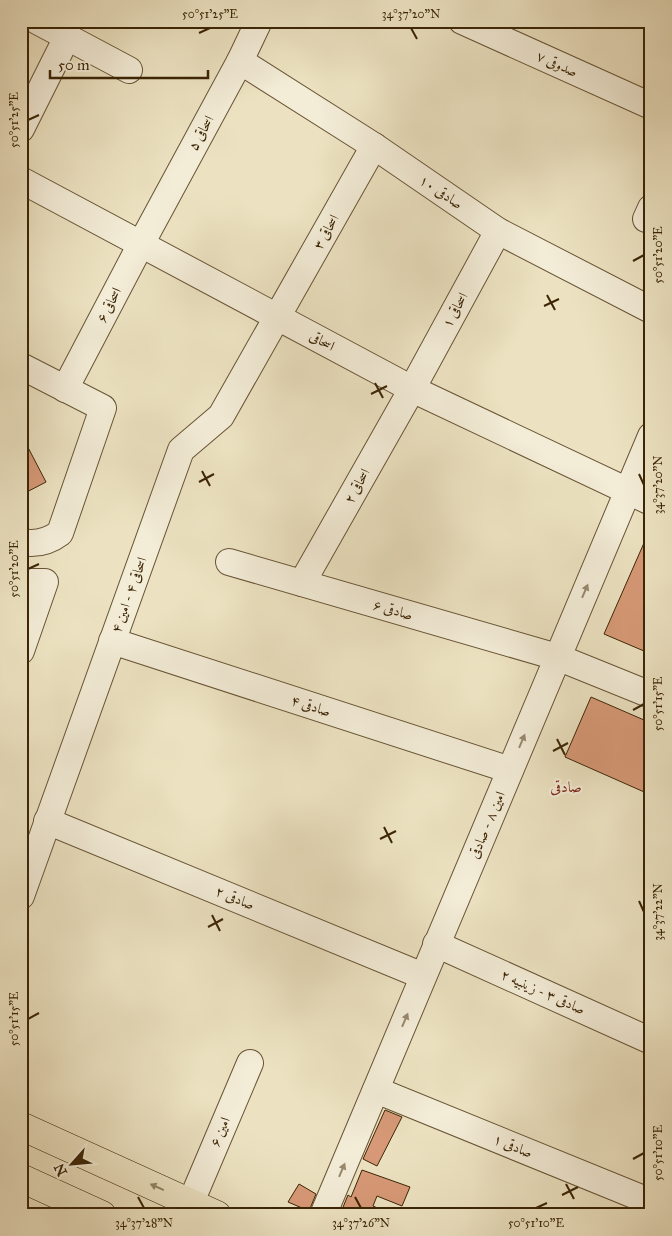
<svg xmlns="http://www.w3.org/2000/svg" width="672" height="1236" font-family="'IM FELL Great Primer',Amiri,serif">
  <style>
    .building { fill: #d79977; stroke: #3b2505 }
    .lines { fill: none; stroke-linecap: round; stroke-linejoin: round }
    .minor-casing { stroke: #675434; stroke-width: 28 }
    .major-casing { stroke: #3b2505; stroke-width: 29 }
    .minor { stroke: #f3ecd7; stroke-width: 26 }
    .major { stroke: #ece2c1; stroke-width: 28 }
    .oneway { fill: #97886e }
    .oneway2 { fill: #948463 }
    .ticks { fill: none; stroke: #3b2505; stroke-width: 2 }
    .labels { text-anchor: middle; dominant-baseline: central; stroke-width: 4.5; stroke-linejoin: round; paint-order: stroke }
    .street-label { font-size: 14px; fill: #3b2505; stroke: #f3ecd7 }
    .neighbourhood-label { font-size: 15px; fill: #7a1f14; stroke: #f3ecd7 }
    .neatline { fill: none; stroke: #3b2505; stroke-width: 2 }
    .ticks-label { font-size: 12px; text-anchor: middle; fill: #3b2505 }
  </style>
  <rect width="100%" height="100%" fill="#ece2c1"/>
  <filter id="stains"><feTurbulence type="fractalNoise" baseFrequency=".004" numOctaves="4"/><feColorMatrix values="0 0 0 0 .2 0 0 0 0 .09 0 0 0 0 .02 0 0 0 .5 -.17"/></filter>
  <radialGradient id="worn" r=".72"><stop offset=".6" stop-color="#630" stop-opacity="0"/><stop offset="1" stop-color="#630" stop-opacity=".3"/></radialGradient>
  <g class="building">
    <polygon points="21,434 46,482 21,495"/>
    <polygon points="651,527 651,654 604,634"/>
    <polygon points="591,697 651,723 651,795 565,757"/>
    <polygon points="385,1110 402,1117 377,1166 363,1159"/>
    <polygon points="362,1170 410,1187 402,1206 377,1196 373,1206 393,1215 343,1215 344,1213 341,1212 348,1195 351,1197"/>
    <polygon points="299,1184 316,1194 309,1211 288,1202"/>
  </g>
  <g class="lines">
    <g class="minor-casing">
      <g id="minor">
        <polyline points="37,21 129,70"/>
        <polyline points="462,21 651,106"/>
        <polyline points="240,61 374,146 498,231 651,310"/>
        <polyline points="21,129 67,37"/>
        <polyline points="21,180 412,389 651,502"/>
        <polyline points="646,219 651,208"/>
        <path d="M 21,366 L 103,408 L 60,533 C 48,542 36,545 21,542"/>
        <polyline points="65,389 141,244 240,61 259,21"/>
        <polyline points="229,562 557,657 651,695"/>
        <polyline points="21,582 45,582 21,651"/>
        <polyline points="302,583 412,389 498,231"/>
        <polyline points="112,641 510,770"/>
        <polyline points="47,821 423,976"/>
        <polyline points="21,896 181,450 221,416 374,146"/>
        <polyline points="436,944 651,1041"/>
        <polyline points="376,1090 651,1202"/>
        <polyline points="191,1202 250,1063"/>
        <polyline points="323,1215 651,436"/>
      </g>
    </g>
    <g class="major-casing">
      <g id="major">
        <polyline points="21,1126 217,1215"/>
        <polyline points="21,1178 102,1215"/>
      </g>
    </g>
    <use href="#minor" class="minor"/>
    <use href="#major" class="major"/>
  </g>
  <defs><path id="oneway-solid" d="M-6-.8H1V-3.2L6.5 0L1 3.2V.8H-6Z" transform="scale(1.25)"/></defs>
  <g class="oneway">
    <use href="#oneway-solid" transform="translate(585 591) rotate(-67)"/>
    <use href="#oneway-solid" transform="translate(522 741) rotate(-67)"/>
    <use href="#oneway-solid" transform="translate(405 1020) rotate(-67)"/>
    <use href="#oneway-solid" transform="translate(342 1170) rotate(-67)"/>
  </g>
  <use class="oneway2" href="#oneway-solid" transform="translate(157 1187) rotate(-156)"/>
  <path class="ticks" d="M 411,28 L 417,39M 199,33 L 210,28M 28,120 L 39,115M 633,261 L 644,255M 547,295 L 555,310M 544,306 L 559,299M 375,383 L 383,398M 371,394 L 387,386M 202,471 L 210,486M 639,474 L 644,485M 199,482 L 214,474M 28,569 L 39,564M 633,710 L 644,704M 557,739 L 565,755M 553,751 L 568,743M 384,827 L 392,843M 380,839 L 396,831M 639,901 L 644,912M 212,915 L 220,931M 208,927 L 223,919M 28,1019 L 39,1013M 633,1159 L 644,1153M 566,1184 L 574,1199M 562,1195 L 578,1187M 138,1197 L 144,1208M 355,1197 L 361,1208M 536,1208 L 547,1203"/>
  <g class="labels">
    <g class="street-label">
      <text transform="translate(557 64) rotate(24)">صدوقی ۷</text>
      <text transform="translate(201 133) rotate(-61)">اسحاقی ۵</text>
      <text transform="translate(441 192) rotate(34)">صادقی ۱۰</text>
      <text transform="translate(326 232) rotate(-61)">اسحاقی ۳</text>
      <text transform="translate(109 305) rotate(-63)">اسحاقی ۶</text>
      <text transform="translate(455 310) rotate(-61)">اسحاقی ۱</text>
      <text transform="translate(322 341) rotate(28)">اسحاقی</text>
      <text transform="translate(357 486) rotate(-61)">اسحاقی ۲</text>
      <text transform="translate(129 595) rotate(-70)">اسحاقی ۴ - امین ۴</text>
      <text transform="translate(393 610) rotate(16)">صادقی ۶</text>
      <text transform="translate(311 706) rotate(18)">صادقی ۴</text>
      <text transform="translate(487 825) rotate(-67)">امین ۸ - صادقی</text>
      <text transform="translate(235 898) rotate(22)">صادقی ۲</text>
      <text transform="translate(543 992) rotate(24)">صادقی ۳ - زینبیه ۲</text>
      <text transform="translate(220 1132) rotate(-67)">امین ۶</text>
      <text transform="translate(513 1146) rotate(22)">صادقی ۱</text>
    </g>
    <g class="neighbourhood-label">
      <text x="566" y="787">صادقی</text>
    </g>
  </g>
  <rect width="672" height="1236" fill="none" stroke="#ece2c1" stroke-width="55"/>
  <g transform="translate(72 1164) rotate(243)" stroke="#f3ecd7" stroke-width="4" paint-order="stroke">
  <path d="M0-4L9 19L0 12L-9 19Z" fill="#3b2505"/>
  <text y="-8" font-size="14" font-weight="bold" text-anchor="middle" fill="#3b2505">N</text>
  </g>
  <path d="M50 70v8h158v-8" fill="none" stroke="#3b2505" stroke-width="2.5"/>
  <text x="58" y="70" font-size="15" fill="#3b2505" stroke="#f3ecd7" stroke-width="4" paint-order="stroke">50 m</text>
  <rect x="28" y="28" width="616" height="1180" class="neatline"/>
  <g class="ticks-label">
    <text x="210" y="18">50°51'25"E</text>
    <text x="411" y="18">34°37'20"N</text>
    <text transform="translate(14 120) rotate(-90)" y="4">50°51'25"E</text>
    <text transform="translate(658 255) rotate(-90)" y="4">50°51'20"E</text>
    <text transform="translate(658 485) rotate(-90)" y="4">34°37'20"N</text>
    <text transform="translate(14 569) rotate(-90)" y="4">50°51'20"E</text>
    <text transform="translate(658 704) rotate(-90)" y="4">50°51'15"E</text>
    <text transform="translate(658 912) rotate(-90)" y="4">34°37'22"N</text>
    <text transform="translate(14 1019) rotate(-90)" y="4">50°51'15"E</text>
    <text transform="translate(658 1153) rotate(-90)" y="4">50°51'10"E</text>
    <text x="144" y="1227">34°37'28"N</text>
    <text x="361" y="1227">34°37'26"N</text>
    <text x="536" y="1227">50°51'10"E</text>
  </g>
  <rect width="100%" height="100%" filter="url(#stains)"/>
  <rect width="100%" height="100%" fill="url(#worn)"/>
</svg>
